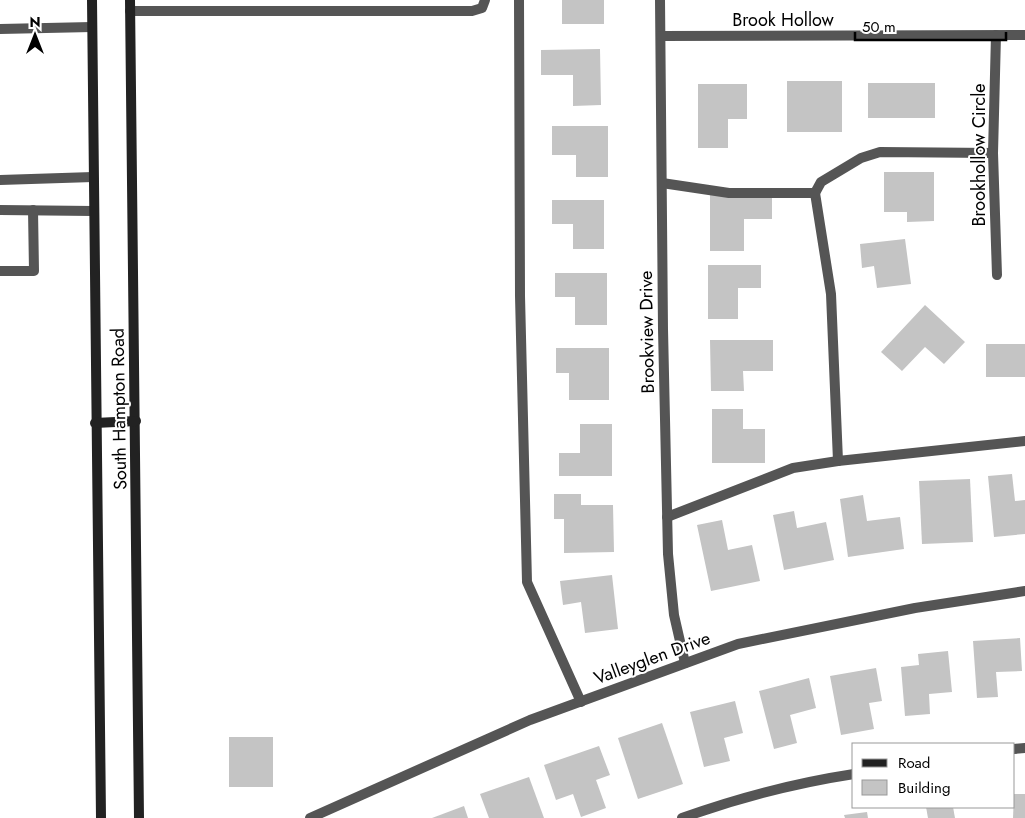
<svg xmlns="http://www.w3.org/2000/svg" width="1025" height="818" font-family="Jost,sans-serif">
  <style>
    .building { fill: #c4c4c4 }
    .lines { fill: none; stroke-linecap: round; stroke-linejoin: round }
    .lane { stroke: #555; stroke-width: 10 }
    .street { stroke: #555; stroke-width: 10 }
    .secondary { stroke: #222; stroke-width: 10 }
    .labels { text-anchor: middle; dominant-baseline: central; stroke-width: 4; stroke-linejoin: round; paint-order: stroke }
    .street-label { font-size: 18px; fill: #000; stroke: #fff }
  </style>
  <rect width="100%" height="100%" fill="#fff"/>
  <g class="building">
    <rect x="562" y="0" width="42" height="24"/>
    <polygon points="600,49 601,105 573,106 573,75 541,75 541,50"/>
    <rect x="787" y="81" width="55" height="51"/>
    <rect x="868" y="83" width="67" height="35"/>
    <polygon points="698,84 747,84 747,119 728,119 728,148 698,148"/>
    <polygon points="552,126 608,126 608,177 576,177 576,155 552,155"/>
    <polygon points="884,172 934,172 934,221 907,222 907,212 884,212"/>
    <polygon points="710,195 772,195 772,219 744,219 744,251 710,251"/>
    <polygon points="552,200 604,200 604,249 573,249 573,224 552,224"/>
    <polygon points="905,239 911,284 877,288 874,266 862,268 860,244"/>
    <polygon points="708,265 761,265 761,288 738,288 738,319 708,319"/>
    <polygon points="555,273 607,273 607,325 575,325 575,297 555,297"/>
    <polygon points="925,305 965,342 944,364 925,347 902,371 881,352"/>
    <polygon points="710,340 773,340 773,371 743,371 744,391 711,391"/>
    <rect x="986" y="344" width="39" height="33"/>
    <polygon points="556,348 609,348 609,400 569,400 569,373 556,373"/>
    <polygon points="712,409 743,409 743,429 765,429 765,463 712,463"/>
    <polygon points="580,424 612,424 612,476 559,476 559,453 580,453"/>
    <polygon points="1012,474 1015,501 1025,500 1025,534 994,537 988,476"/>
    <polygon points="970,479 973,542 922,544 919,481"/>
    <polygon points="554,494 581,494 581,505 613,505 614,552 564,553 564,519 554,519"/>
    <polygon points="863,495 867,521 900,517 904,549 848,557 840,499"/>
    <polygon points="794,511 797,528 826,522 834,560 784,570 773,515"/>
    <polygon points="722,520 728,550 752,545 760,581 711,591 697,525"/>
    <polygon points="612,575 618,629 585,633 581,602 563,605 560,581"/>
    <polygon points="1020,638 1022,671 996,672 998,697 977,698 973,641"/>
    <polygon points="948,651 952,692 929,694 930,714 905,716 901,667 919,665 918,654"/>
    <polygon points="876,668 882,701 869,703 874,729 841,735 830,676"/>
    <polygon points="809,678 816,708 790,715 797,743 774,749 759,691"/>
    <polygon points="735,701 743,733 724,738 730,761 704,767 690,712"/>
    <polygon points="662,723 683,784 638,799 618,738"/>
    <rect x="229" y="737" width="44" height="50"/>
    <polygon points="599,746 610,775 596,780 606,808 581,817 573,794 556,800 544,765"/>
    <polygon points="529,777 544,818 489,818 480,794"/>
    <polygon points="1014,794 1025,794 1025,818 1013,818"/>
    <polygon points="464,806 468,818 432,818"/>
    <polygon points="926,807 953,807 955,818 928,818"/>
    <polygon points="867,812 868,818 845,818 844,815"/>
  </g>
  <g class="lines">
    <g class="lane">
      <polyline points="519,0 520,296 527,582 581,702"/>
      <polyline points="130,11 472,11 482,8 485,0"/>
      <polyline points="0,29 92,27"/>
      <polyline points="0,180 93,177"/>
      <polyline points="662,183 729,193 815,193 831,294 838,461"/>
      <polyline points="815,193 821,182 861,158 880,152 993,153"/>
      <polyline points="0,210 93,211"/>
      <polyline points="0,271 34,271 33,210"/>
      <polyline points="667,517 793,468 838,461 1025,441"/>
      <polyline points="1014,749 1025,748"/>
      <path d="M 682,818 C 738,798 795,783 854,774"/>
    </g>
    <g class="street">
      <polyline points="660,0 663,329 668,554 674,615 685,663"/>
      <polyline points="996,35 993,153 997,275"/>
      <polyline points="661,36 1025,35"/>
      <polyline points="310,818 530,720 738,644 915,608 1025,591"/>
    </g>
    <g class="secondary">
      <polyline points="92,0 101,818"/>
      <polyline points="130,0 139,818"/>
      <polyline points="95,423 136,421"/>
    </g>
  </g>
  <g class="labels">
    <g class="street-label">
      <text x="783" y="20">Brook Hollow</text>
      <text transform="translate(979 155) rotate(-90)">Brookhollow Circle</text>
      <text transform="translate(647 332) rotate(-91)">Brookview Drive</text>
      <text transform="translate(119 409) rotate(-91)">South Hampton Road</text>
      <text transform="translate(652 658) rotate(-20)">Valleyglen Drive</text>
    </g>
  </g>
  <rect x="852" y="743" width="162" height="65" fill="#ffffff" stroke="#999999"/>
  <rect x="862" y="759" width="25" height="8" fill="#222222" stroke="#999999"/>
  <text x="898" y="768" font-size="15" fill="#000000">Road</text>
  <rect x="862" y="780" width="25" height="15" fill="#c4c4c4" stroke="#999999"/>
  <text x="898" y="793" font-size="15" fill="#000000">Building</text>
  <g transform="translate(35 35)" stroke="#ffffff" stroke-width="4" paint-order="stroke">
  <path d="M0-4L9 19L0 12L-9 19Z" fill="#000000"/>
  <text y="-8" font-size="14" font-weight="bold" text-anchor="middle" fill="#000000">N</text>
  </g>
  <path d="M855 32v8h151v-8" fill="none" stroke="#000000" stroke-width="2.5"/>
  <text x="862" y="32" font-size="15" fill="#000000" stroke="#ffffff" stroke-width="4" paint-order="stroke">50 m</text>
</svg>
